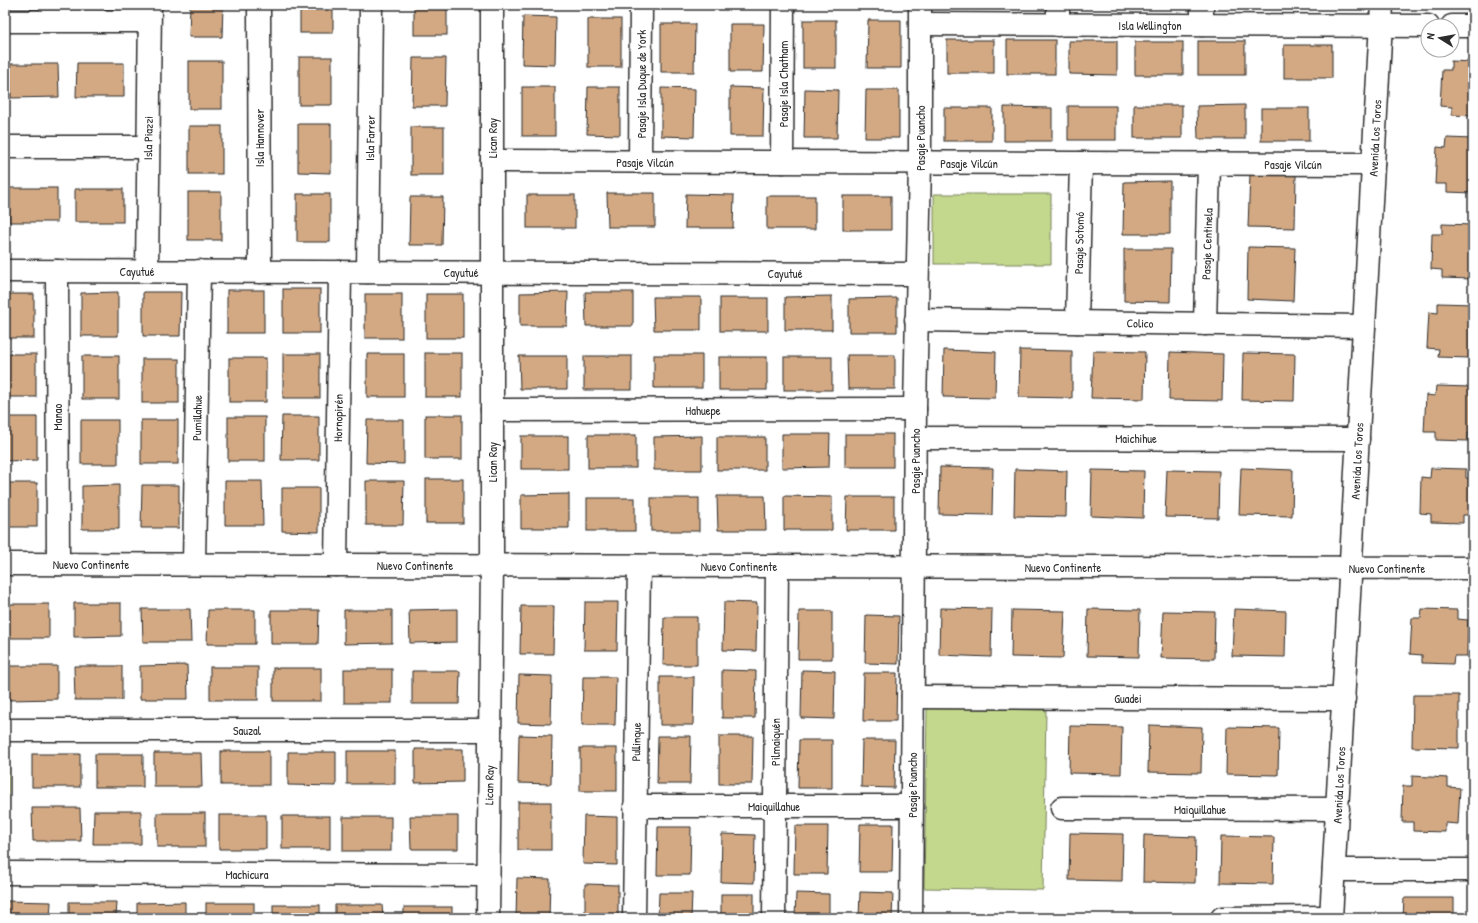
<svg xmlns="http://www.w3.org/2000/svg" width="1478" height="923" font-family="'Patrick Hand',sans-serif">
  <style>
    .green { fill: #c4d88d; stroke: #78825c }
    .building { fill: #d3a984; stroke: #2b2b2b }
    .lines { fill: none; stroke-linecap: round; stroke-linejoin: round }
    .minor-casing { stroke: #2b2b2b; stroke-width: 25 }
    .secondary-casing { stroke: #2b2b2b; stroke-width: 25 }
    .minor { stroke: #fff; stroke-width: 22 }
    .secondary { stroke: #fff; stroke-width: 22 }
    .labels { text-anchor: middle; dominant-baseline: central; stroke-width: 3; stroke-linejoin: round; paint-order: stroke }
    .street-label { font-size: 12px; fill: #2b2b2b; stroke: #fff }
  </style>
  <rect width="100%" height="100%" fill="#fff"/>
  <filter id="ink" filterUnits="userSpaceOnUse"><feTurbulence type="fractalNoise" baseFrequency=".025" numOctaves="2"/><feDisplacementMap in="SourceGraphic" scale="8" xChannelSelector="R" yChannelSelector="G"/><feConvolveMatrix kernelMatrix="1 2 1 2 8 2 1 2 1" color-interpolation-filters="sRGB"/></filter>
  <g filter="url(#ink)">
    <g class="green">
      <rect x="934" y="194" width="117" height="70"/>
      <polygon points="927,708 1046,710 1043,890 924,888"/>
      <polygon points="5,755 9,755 8,851 5,851"/>
    </g>
    <g class="building">
      <polygon points="190,5 223,5 222,37 189,37"/>
      <rect x="300" y="5" width="33" height="28"/>
      <rect x="414" y="5" width="33" height="30"/>
      <polygon points="523,16 556,17 555,65 522,64"/>
      <rect x="588" y="19" width="33" height="48"/>
      <rect x="803" y="20" width="33" height="48"/>
      <polygon points="868,20 901,20 901,68 867,68"/>
      <polygon points="661,24 695,24 694,72 661,72"/>
      <polygon points="730,24 764,24 763,72 730,72"/>
      <rect x="947" y="40" width="47" height="33"/>
      <rect x="1007" y="40" width="48" height="34"/>
      <polygon points="1069,41 1117,41 1117,75 1069,74"/>
      <rect x="1198" y="41" width="47" height="34"/>
      <rect x="1135" y="42" width="48" height="33"/>
      <rect x="1284" y="45" width="48" height="33"/>
      <rect x="299" y="57" width="33" height="48"/>
      <polygon points="413,58 446,58 445,106 412,106"/>
      <rect x="189" y="61" width="33" height="48"/>
      <polygon points="1451,61 1473,62 1473,116 1452,115 1452,107 1440,106 1442,70 1451,70"/>
      <polygon points="77,63 124,63 124,97 76,97"/>
      <polygon points="10,64 58,64 59,97 11,98"/>
      <rect x="522" y="87" width="33" height="49"/>
      <polygon points="588,87 620,87 620,135 587,134"/>
      <polygon points="730,87 764,88 763,136 730,136"/>
      <polygon points="661,88 695,89 694,137 661,136"/>
      <polygon points="805,89 838,90 837,138 804,138"/>
      <polygon points="866,90 899,90 899,138 865,138"/>
      <rect x="1134" y="105" width="48" height="33"/>
      <polygon points="1245,105 1245,139 1198,139 1197,106"/>
      <rect x="1068" y="106" width="48" height="34"/>
      <polygon points="1004,107 1052,108 1052,141 1004,141"/>
      <rect x="944" y="108" width="48" height="33"/>
      <rect x="1261" y="108" width="48" height="33"/>
      <polygon points="298,124 331,124 331,173 298,172"/>
      <rect x="189" y="126" width="33" height="48"/>
      <rect x="411" y="127" width="33" height="48"/>
      <polygon points="1447,138 1473,139 1473,193 1447,192 1447,184 1435,184 1437,147 1446,148"/>
      <polygon points="1250,174 1296,175 1295,228 1248,227"/>
      <polygon points="1170,181 1170,234 1123,234 1124,182"/>
      <rect x="9" y="188" width="48" height="34"/>
      <rect x="75" y="189" width="48" height="33"/>
      <rect x="188" y="192" width="33" height="48"/>
      <polygon points="607,193 655,193 655,227 608,227"/>
      <rect x="297" y="194" width="33" height="48"/>
      <polygon points="686,194 734,195 733,228 685,228"/>
      <rect x="527" y="195" width="48" height="33"/>
      <rect x="767" y="196" width="48" height="33"/>
      <rect x="843" y="196" width="48" height="34"/>
      <polygon points="410,197 443,197 442,245 409,245"/>
      <polygon points="1442,224 1473,225 1473,279 1442,278 1442,270 1431,269 1432,234 1442,234"/>
      <polygon points="1248,247 1295,248 1293,301 1247,299"/>
      <polygon points="1124,249 1171,249 1170,302 1124,301"/>
      <rect x="283" y="289" width="37" height="44"/>
      <rect x="227" y="290" width="37" height="43"/>
      <polygon points="118,292 118,336 81,336 81,293"/>
      <polygon points="143,292 181,292 180,336 143,336"/>
      <polygon points="568,292 567,326 520,326 520,293"/>
      <polygon points="585,292 633,292 633,326 586,326"/>
      <rect x="5" y="294" width="29" height="44"/>
      <rect x="365" y="294" width="37" height="44"/>
      <rect x="426" y="294" width="37" height="44"/>
      <polygon points="832,296 832,330 785,330 785,297"/>
      <polygon points="653,297 701,297 701,330 654,330"/>
      <rect x="720" y="298" width="48" height="33"/>
      <polygon points="897,298 897,332 849,332 849,299"/>
      <polygon points="1438,303 1473,304 1473,350 1470,350 1470,358 1438,357 1439,349 1427,348 1429,312 1438,313"/>
      <polygon points="944,350 996,352 995,398 943,397"/>
      <polygon points="1020,350 1072,351 1072,398 1019,397"/>
      <polygon points="1093,351 1145,352 1144,399 1091,398"/>
      <polygon points="1170,352 1223,354 1222,401 1169,400"/>
      <rect x="425" y="353" width="37" height="44"/>
      <polygon points="1243,353 1295,354 1294,401 1242,400"/>
      <rect x="5" y="354" width="31" height="43"/>
      <rect x="283" y="354" width="37" height="44"/>
      <rect x="367" y="354" width="37" height="43"/>
      <rect x="654" y="355" width="48" height="33"/>
      <polygon points="847,355 895,355 895,389 848,389"/>
      <rect x="82" y="356" width="37" height="43"/>
      <polygon points="519,356 567,356 567,389 520,389"/>
      <rect x="584" y="356" width="48" height="34"/>
      <rect x="719" y="357" width="48" height="33"/>
      <rect x="784" y="357" width="48" height="33"/>
      <rect x="229" y="358" width="37" height="44"/>
      <rect x="142" y="359" width="37" height="44"/>
      <polygon points="1436,386 1471,387 1471,396 1473,397 1473,433 1468,433 1468,441 1436,440 1436,432 1424,432 1426,395 1435,396"/>
      <rect x="425" y="415" width="37" height="44"/>
      <polygon points="282,416 319,416 319,460 281,460"/>
      <polygon points="5,417 37,417 37,460 5,461"/>
      <rect x="228" y="417" width="37" height="44"/>
      <rect x="81" y="420" width="37" height="44"/>
      <rect x="141" y="420" width="37" height="44"/>
      <polygon points="367,420 404,420 404,464 366,463"/>
      <polygon points="782,434 830,434 829,467 782,468"/>
      <rect x="845" y="434" width="48" height="33"/>
      <rect x="588" y="435" width="48" height="33"/>
      <rect x="521" y="436" width="47" height="33"/>
      <polygon points="702,436 702,470 654,470 654,437"/>
      <rect x="717" y="437" width="48" height="33"/>
      <polygon points="940,467 993,468 992,515 939,514"/>
      <polygon points="1241,468 1293,470 1292,516 1239,515"/>
      <polygon points="1431,468 1466,469 1466,478 1473,479 1473,515 1463,515 1463,523 1431,522 1431,514 1420,513 1421,477 1430,478"/>
      <polygon points="1015,469 1067,471 1066,517 1014,516"/>
      <polygon points="1092,470 1144,471 1143,518 1091,516"/>
      <polygon points="1167,470 1219,471 1218,518 1165,517"/>
      <rect x="426" y="479" width="37" height="44"/>
      <polygon points="225,481 262,481 263,525 225,525"/>
      <polygon points="366,481 404,481 403,525 366,525"/>
      <rect x="5" y="483" width="32" height="44"/>
      <polygon points="119,485 119,529 82,529 82,486"/>
      <polygon points="142,485 179,485 179,528 141,528"/>
      <polygon points="282,488 319,488 319,532 282,531"/>
      <polygon points="569,494 569,528 521,528 521,495"/>
      <polygon points="717,496 765,496 766,530 718,530"/>
      <polygon points="784,496 832,497 832,530 784,530"/>
      <polygon points="847,497 894,497 894,530 846,530"/>
      <rect x="587" y="498" width="48" height="33"/>
      <rect x="651" y="498" width="48" height="33"/>
      <polygon points="585,602 618,602 617,650 584,650"/>
      <polygon points="724,602 757,603 756,651 723,650"/>
      <polygon points="74,603 121,603 121,636 74,637"/>
      <rect x="5" y="604" width="44" height="34"/>
      <polygon points="521,606 554,606 553,654 520,654"/>
      <polygon points="940,608 992,609 991,657 939,655"/>
      <polygon points="142,609 190,609 191,642 143,642"/>
      <polygon points="457,609 457,642 410,643 409,610"/>
      <polygon points="1088,609 1140,610 1139,657 1087,656"/>
      <polygon points="1234,609 1286,611 1285,657 1232,656"/>
      <polygon points="1422,609 1457,610 1457,619 1468,620 1467,656 1454,656 1453,664 1422,663 1422,655 1410,654 1412,618 1421,618"/>
      <polygon points="208,610 255,610 255,644 207,644"/>
      <polygon points="271,610 319,610 318,644 271,644"/>
      <polygon points="344,610 392,610 392,643 344,644"/>
      <polygon points="1012,610 1065,611 1063,658 1011,657"/>
      <polygon points="799,611 832,611 832,659 798,659"/>
      <polygon points="1163,611 1215,612 1214,659 1161,658"/>
      <polygon points="866,615 899,616 898,664 865,663"/>
      <polygon points="664,617 697,617 697,665 663,665"/>
      <polygon points="187,665 188,699 140,699 140,666"/>
      <polygon points="9,666 57,666 57,699 9,700"/>
      <polygon points="74,666 122,666 122,700 75,700"/>
      <rect x="210" y="667" width="48" height="33"/>
      <rect x="273" y="668" width="48" height="33"/>
      <rect x="344" y="669" width="48" height="34"/>
      <polygon points="722,670 756,671 755,718 722,718"/>
      <polygon points="802,670 835,671 834,719 801,718"/>
      <polygon points="412,671 460,671 459,704 412,704"/>
      <polygon points="864,673 897,673 896,721 863,721"/>
      <polygon points="519,675 552,676 551,724 518,723"/>
      <polygon points="583,677 616,677 615,725 582,725"/>
      <polygon points="660,677 694,677 693,725 660,725"/>
      <polygon points="1413,695 1459,695 1459,748 1412,747"/>
      <polygon points="1149,725 1202,727 1201,773 1148,772"/>
      <polygon points="1070,726 1122,727 1121,774 1069,773"/>
      <polygon points="1227,727 1279,728 1278,775 1226,774"/>
      <polygon points="519,735 552,736 551,784 518,783"/>
      <polygon points="658,736 691,736 690,784 657,784"/>
      <polygon points="719,736 753,736 752,784 719,784"/>
      <polygon points="799,740 832,740 832,788 798,788"/>
      <polygon points="862,740 895,740 894,788 861,787"/>
      <rect x="580" y="748" width="37" height="43"/>
      <polygon points="415,749 463,749 463,782 415,783"/>
      <rect x="221" y="751" width="48" height="34"/>
      <rect x="347" y="751" width="48" height="33"/>
      <polygon points="288,752 336,752 336,786 288,785"/>
      <polygon points="154,753 201,753 202,787 154,787"/>
      <rect x="32" y="754" width="48" height="33"/>
      <rect x="95" y="754" width="48" height="33"/>
      <polygon points="1412,776 1448,778 1448,787 1460,788 1458,824 1445,823 1445,832 1413,831 1413,822 1402,822 1403,786 1412,786"/>
      <rect x="518" y="802" width="33" height="48"/>
      <polygon points="32,808 80,808 81,841 33,841"/>
      <polygon points="94,811 141,811 141,844 93,844"/>
      <rect x="157" y="813" width="48" height="34"/>
      <rect x="219" y="815" width="47" height="34"/>
      <rect x="282" y="816" width="48" height="33"/>
      <polygon points="410,816 458,816 458,849 411,849"/>
      <polygon points="584,816 617,817 617,865 583,864"/>
      <rect x="343" y="817" width="48" height="34"/>
      <polygon points="860,824 893,824 892,872 859,872"/>
      <polygon points="795,826 828,826 827,874 794,874"/>
      <polygon points="658,827 691,827 690,875 657,875"/>
      <polygon points="1070,833 1123,834 1122,881 1069,880"/>
      <polygon points="722,834 755,835 754,883 721,882"/>
      <polygon points="1144,835 1196,837 1195,883 1143,882"/>
      <polygon points="1221,836 1274,837 1273,884 1220,883"/>
      <polygon points="517,878 550,879 549,918 516,918"/>
      <polygon points="585,884 618,885 618,918 585,918"/>
      <polygon points="860,892 893,893 892,918 859,918"/>
      <polygon points="659,893 692,893 691,918 658,918"/>
      <polygon points="796,893 829,894 829,918 795,918"/>
      <rect x="721" y="894" width="33" height="24"/>
      <rect x="1471" y="896" width="2" height="22"/>
      <polygon points="1404,898 1454,898 1454,918 1403,918"/>
      <polygon points="5,901 51,902 50,918 5,918"/>
      <polygon points="69,902 117,902 116,918 69,918"/>
      <polygon points="185,902 185,918 137,918 137,903"/>
      <rect x="206" y="903" width="48" height="15"/>
      <rect x="273" y="905" width="47" height="13"/>
      <polygon points="335,905 382,905 383,918 335,918"/>
      <rect x="404" y="907" width="48" height="11"/>
    </g>
    <g class="lines">
      <g class="minor-casing">
        <g id="minor">
          <polyline points="259,5 260,272"/>
          <polyline points="1202,5 1202,25"/>
          <polyline points="5,21 149,21"/>
          <polyline points="920,24 1428,26"/>
          <polyline points="1058,25 1058,5"/>
          <polyline points="1452,26 1473,26"/>
          <polyline points="5,147 148,147"/>
          <polyline points="492,161 1373,164"/>
          <polyline points="640,162 641,5"/>
          <polyline points="782,162 783,5"/>
          <polyline points="5,271 917,274"/>
          <polyline points="57,271 58,564"/>
          <polyline points="147,271 150,5"/>
          <polyline points="368,272 371,5"/>
          <polyline points="916,320 1364,326"/>
          <polyline points="1077,322 1081,163"/>
          <polyline points="1205,324 1209,164"/>
          <polyline points="492,410 915,409"/>
          <polyline points="915,438 1358,439"/>
          <polyline points="5,564 1473,568"/>
          <polyline points="194,564 199,271"/>
          <polyline points="336,565 340,272"/>
          <polyline points="913,697 1344,699"/>
          <polyline points="5,730 490,730"/>
          <polyline points="635,806 912,806"/>
          <polyline points="1062,808 1338,809"/>
          <polyline points="1334,870 1473,870"/>
          <polyline points="5,873 488,875"/>
          <polyline points="488,918 492,565 492,5"/>
          <polyline points="634,918 639,566"/>
          <polyline points="774,918 777,566"/>
          <polyline points="911,918 915,409 920,163 920,5"/>
          <polyline points="1222,918 1331,917"/>
        </g>
      </g>
      <g class="secondary-casing">
        <polyline id="secondary" points="1331,918 1382,5"/>
      </g>
      <use href="#minor" class="minor"/>
      <use href="#secondary" class="secondary"/>
    </g>
  </g>
  <g class="labels">
    <g class="street-label">
      <text x="1150" y="25">Isla Wellington</text>
      <text transform="translate(641 84) rotate(-90)">Pasaje Isla Duque de York</text>
      <text transform="translate(783 84) rotate(-90)">Pasaje Isla Chatham</text>
      <text transform="translate(148 138) rotate(-89)">Isla Piazzi</text>
      <text transform="translate(259 138) rotate(-90)">Isla Hannover</text>
      <text transform="translate(370 138) rotate(-89)">Isla Farrer</text>
      <text transform="translate(492 138) rotate(-90)">Lican Ray</text>
      <text transform="translate(920 138) rotate(-90)">Pasaje Puancho</text>
      <text transform="translate(1375 138) rotate(-87)">Avenida Los Toros</text>
      <text x="645" y="162">Pasaje Vilcún</text>
      <text x="969" y="163">Pasaje Vilcún</text>
      <text x="1293" y="164">Pasaje Vilcún</text>
      <text transform="translate(1079 243) rotate(-89)">Pasaje Sotomó</text>
      <text transform="translate(1207 244) rotate(-88)">Pasaje Centinela</text>
      <text x="137" y="271">Cayutué</text>
      <text x="461" y="272">Cayutué</text>
      <text x="785" y="273">Cayutué</text>
      <text transform="translate(1140 323) rotate(1)">Colico</text>
      <text x="703" y="410">Hahuepe</text>
      <text transform="translate(57 417) rotate(-90)">Manao</text>
      <text transform="translate(197 418) rotate(-89)">Pumillahue</text>
      <text transform="translate(338 418) rotate(-89)">Hornopirén</text>
      <text x="1136" y="438">Maichihue</text>
      <text transform="translate(915 461) rotate(-90)">Pasaje Puancho</text>
      <text transform="translate(1357 461) rotate(-87)">Avenida Los Toros</text>
      <text transform="translate(492 462) rotate(-90)">Lican Ray</text>
      <text x="91" y="564">Nuevo Continente</text>
      <text x="415" y="565">Nuevo Continente</text>
      <text x="739" y="566">Nuevo Continente</text>
      <text x="1063" y="567">Nuevo Continente</text>
      <text x="1387" y="568">Nuevo Continente</text>
      <text x="1128" y="698">Guadei</text>
      <text x="247" y="730">Sauzal</text>
      <text transform="translate(636 742) rotate(-89)">Pullinque</text>
      <text transform="translate(775 742) rotate(-90)">Pilmaiquén</text>
      <text transform="translate(489 785) rotate(-89)">Lican Ray</text>
      <text transform="translate(912 785) rotate(-90)">Pasaje Puancho</text>
      <text transform="translate(1339 785) rotate(-87)">Avenida Los Toros</text>
      <text x="774" y="806">Maiquillahue</text>
      <text x="1200" y="809">Maiquillahue</text>
      <text x="247" y="874">Machicura</text>
    </g>
  </g>
  <rect width="1478" height="923" fill="none" stroke="#fff" stroke-width="20"/>
  <rect x="10" y="10" width="1458" height="903" fill="none" stroke="#2b2b2b" stroke-width="1.5" filter="url(#ink)"/>
  <g transform="translate(1440 38) rotate(281)"><circle r="19" fill="#ffffff" stroke="#aaaaaa"/>
  <path d="M0-3L7 15L0 10L-7 15Z" fill="#2b2b2b"/>
  <text y="-6" font-size="11" font-weight="bold" text-anchor="middle" fill="#2b2b2b">N</text>
  </g>
</svg>
